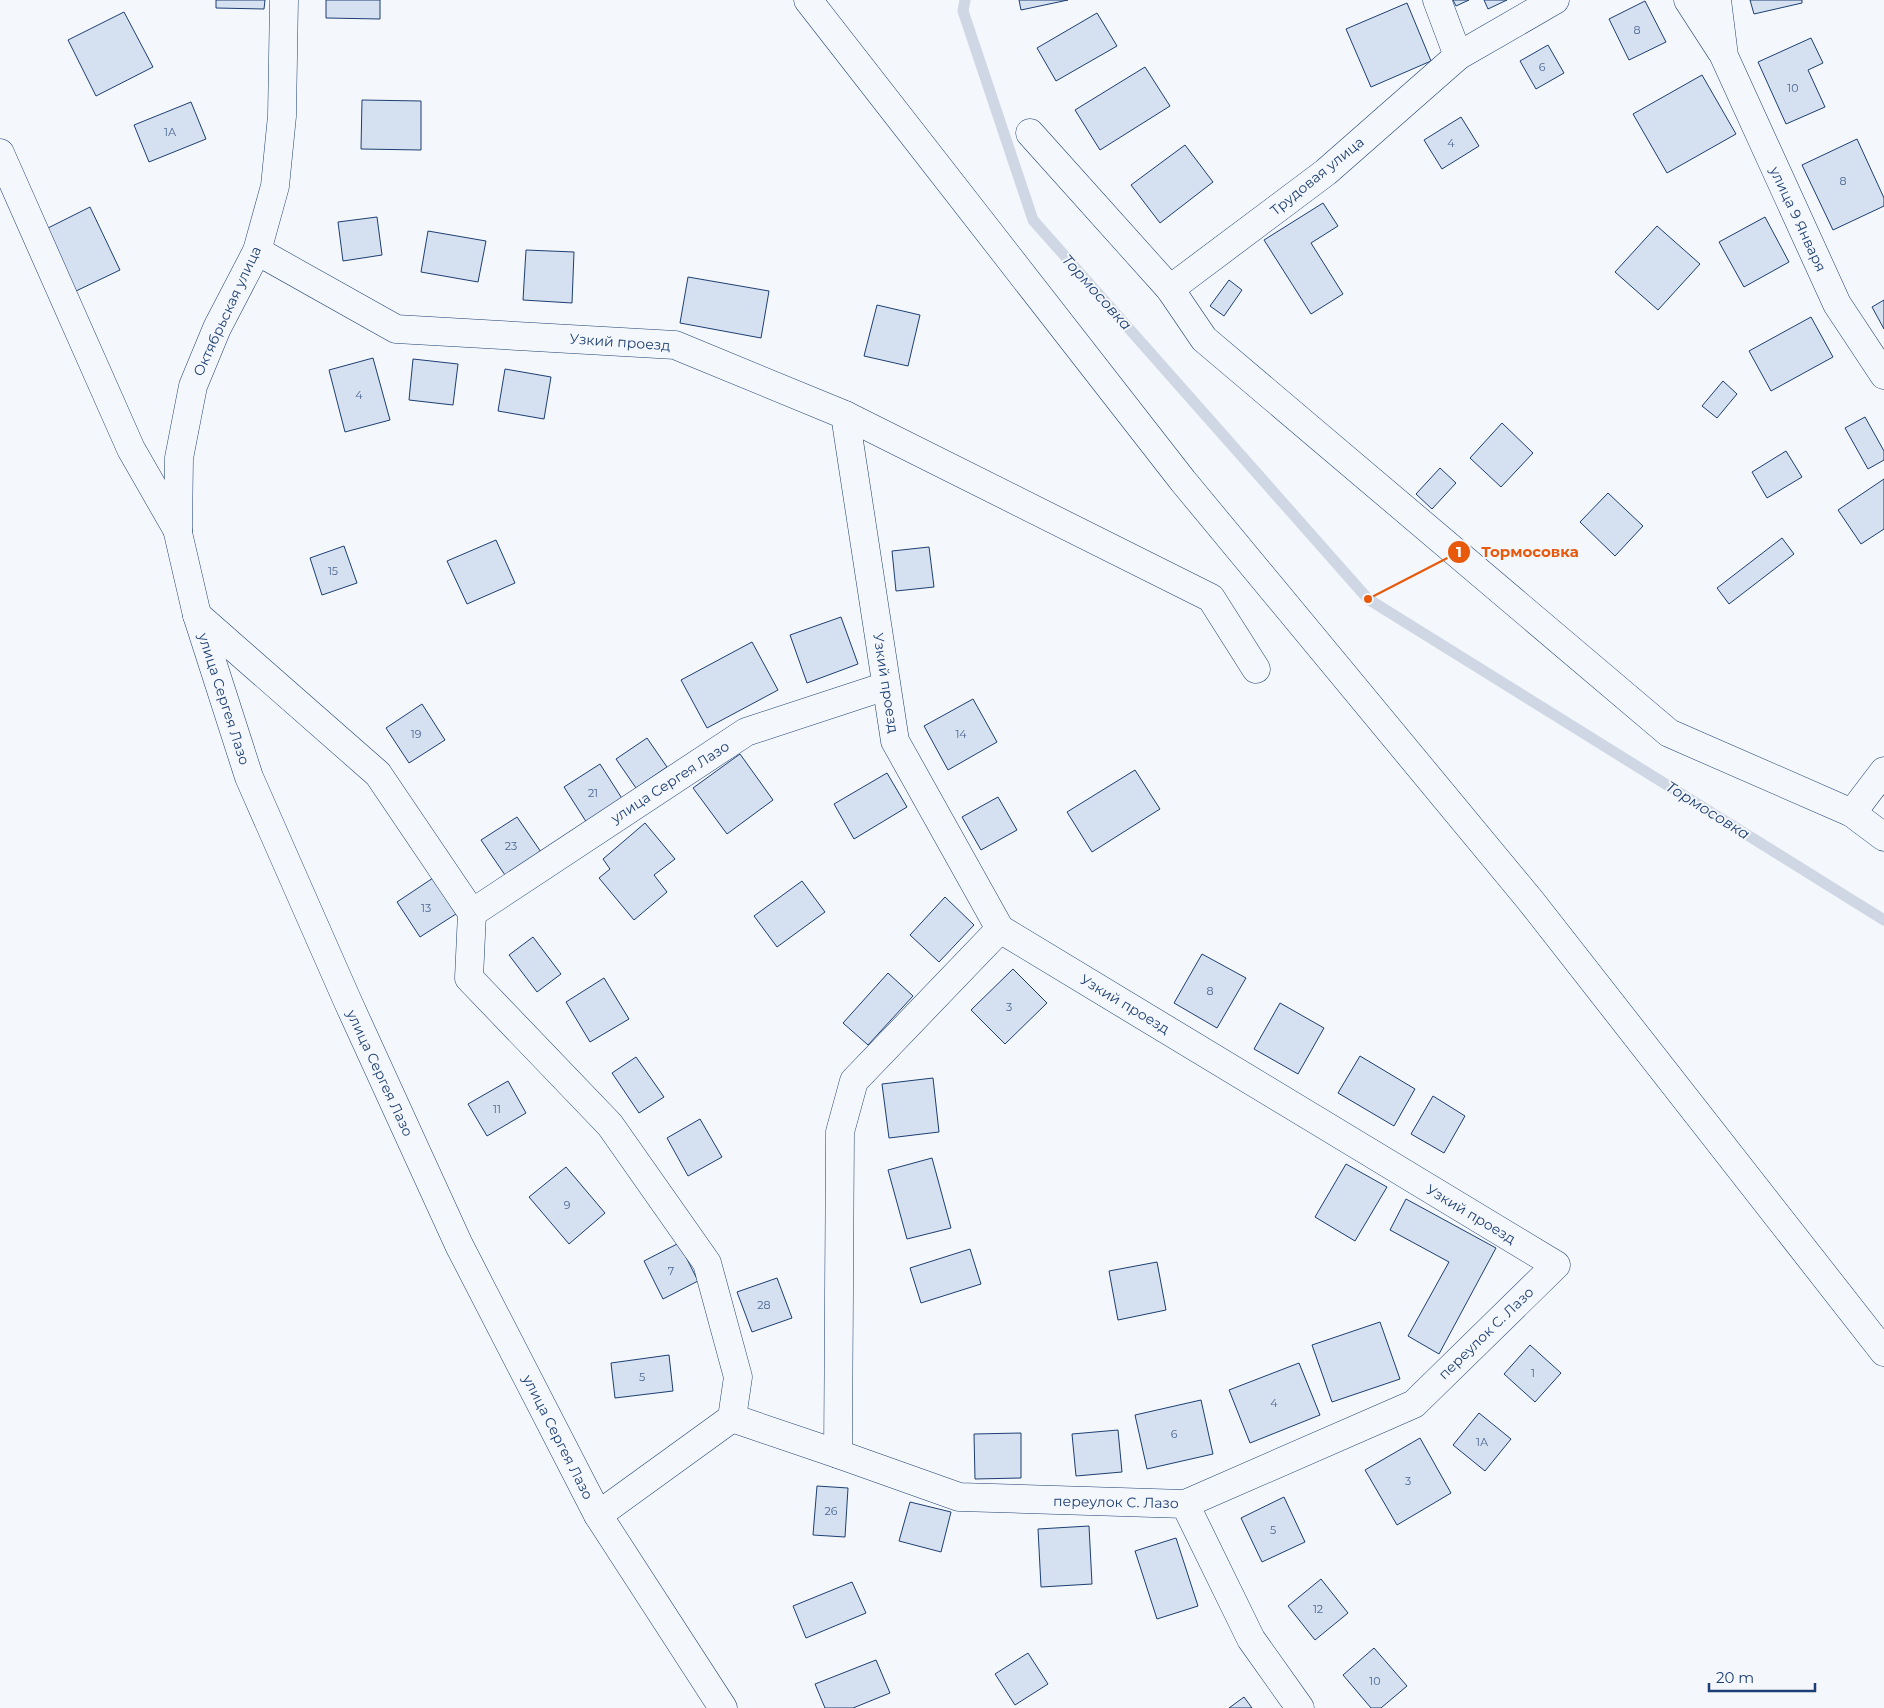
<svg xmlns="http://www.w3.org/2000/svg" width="1884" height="1708" font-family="Montserrat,sans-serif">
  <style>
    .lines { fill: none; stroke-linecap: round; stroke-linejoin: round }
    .stream { stroke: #cfd7e4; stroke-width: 11 }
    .building { fill: #d5e0f0; stroke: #1d3f73 }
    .minor-casing { stroke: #1d3f73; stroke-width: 29 }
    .minor { stroke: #f4f7fb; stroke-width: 28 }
    .labels { text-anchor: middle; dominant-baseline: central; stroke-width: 4; stroke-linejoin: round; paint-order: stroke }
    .number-label { font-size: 11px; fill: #4b6792 }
    .street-label { font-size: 14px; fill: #1d3f73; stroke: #f4f7fb }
    .water-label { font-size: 15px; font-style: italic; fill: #1d3f73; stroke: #f4f7fb }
    .leader { fill: none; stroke: #e8590c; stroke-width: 2 }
    .callout-dot { fill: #e8590c; stroke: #f4f7fb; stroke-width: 2 }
    .mark-label { font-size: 15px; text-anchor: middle; font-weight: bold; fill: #fff }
    .callout-label { font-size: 15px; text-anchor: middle; font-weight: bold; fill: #e8590c; stroke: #f4f7fb; stroke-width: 4; stroke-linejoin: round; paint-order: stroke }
  </style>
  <rect width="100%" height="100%" fill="#f4f7fb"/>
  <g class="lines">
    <polyline class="stream" points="965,0 963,11 1033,220 1368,599 1884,920"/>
  </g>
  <g class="building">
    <polygon points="216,0 265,0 264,9 216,8"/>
    <polygon points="326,0 380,0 380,19 326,18"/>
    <polygon points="1019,0 1068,0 1021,10"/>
    <polygon points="1453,0 1469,0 1456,6"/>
    <polygon points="1484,0 1507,0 1488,9"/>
    <polygon points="1750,0 1802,0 1802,3 1754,14"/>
    <polygon points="1645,1 1666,42 1629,60 1609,19"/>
    <polygon points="1407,3 1431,61 1371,87 1346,29"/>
    <polygon points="124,12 153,67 96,96 68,40"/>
    <polygon points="1097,13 1117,46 1056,81 1037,48"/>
    <polygon points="1811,38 1823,63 1808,70 1825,107 1786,124 1758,62"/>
    <polygon points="1548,45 1564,73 1536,89 1520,61"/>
    <polygon points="1145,67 1170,106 1100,150 1075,110"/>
    <polygon points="1702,75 1736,134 1667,173 1633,114"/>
    <polygon points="362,100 421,101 421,150 361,149"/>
    <polygon points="191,102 206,139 149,162 134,125"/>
    <polygon points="1461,117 1479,146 1442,169 1424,140"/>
    <polygon points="1857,139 1884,198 1884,206 1833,230 1802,165"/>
    <polygon points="1185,145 1213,182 1160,223 1131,185"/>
    <polygon points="1323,203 1338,226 1311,243 1343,294 1311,314 1264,240"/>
    <polygon points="90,207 120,270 76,291 46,229"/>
    <polygon points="377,217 382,255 343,261 338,222"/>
    <polygon points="1765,217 1789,262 1744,287 1719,242"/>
    <polygon points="1657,226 1700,264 1658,310 1615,272"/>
    <polygon points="428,231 486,241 478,282 421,272"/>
    <polygon points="526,250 574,252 572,303 523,300"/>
    <polygon points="688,277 769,291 761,338 680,323"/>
    <polygon points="1229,280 1242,290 1224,316 1210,306"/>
    <polygon points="1884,300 1884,329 1872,307"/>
    <polygon points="877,305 920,315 908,366 864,356"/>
    <polygon points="1811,317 1833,357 1771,391 1749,351"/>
    <polygon points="373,358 390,420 345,432 329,370"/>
    <polygon points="413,359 458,364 453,405 409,400"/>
    <polygon points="505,369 551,377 544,419 498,411"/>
    <polygon points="1723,381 1737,394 1717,418 1702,406"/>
    <polygon points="1865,417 1884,451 1884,460 1868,469 1845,428"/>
    <polygon points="1502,423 1533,453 1501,487 1470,458"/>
    <polygon points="1786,451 1802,477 1767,498 1752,472"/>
    <polygon points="1440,468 1456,483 1432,509 1416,494"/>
    <polygon points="1884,479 1884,529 1861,544 1838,510"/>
    <polygon points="1608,493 1643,526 1615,556 1580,522"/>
    <polygon points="1782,538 1794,554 1729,604 1717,588"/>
    <polygon points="496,540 515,583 467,604 447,561"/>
    <polygon points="344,546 357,583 322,595 310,558"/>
    <polygon points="929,547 934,587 896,591 892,551"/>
    <polygon points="841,617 858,664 807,683 790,635"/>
    <polygon points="752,642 778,690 707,728 681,680"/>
    <polygon points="973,699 997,742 948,770 924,726"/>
    <polygon points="422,704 445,740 409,763 386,728"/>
    <polygon points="647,738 667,767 636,788 616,759"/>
    <polygon points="740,754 773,800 727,834 693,788"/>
    <polygon points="600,764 623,800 587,823 564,787"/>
    <polygon points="1135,770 1160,809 1092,852 1067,812"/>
    <polygon points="887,773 907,807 854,839 834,804"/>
    <polygon points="998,797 1017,830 981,850 962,817"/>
    <polygon points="517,817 541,852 505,875 481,840"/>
    <polygon points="645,823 675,859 654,875 667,892 634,920 599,878 610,869 603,859"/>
    <polygon points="433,878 456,914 420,937 397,902"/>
    <polygon points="802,881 825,912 777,947 754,916"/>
    <polygon points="945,897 974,925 939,962 910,935"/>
    <polygon points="533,937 561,974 537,992 509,955"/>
    <polygon points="1202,954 1246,978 1217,1028 1174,1003"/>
    <polygon points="1013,969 1047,1003 1005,1044 971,1010"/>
    <polygon points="888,973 913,996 868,1045 843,1023"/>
    <polygon points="604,978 629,1019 590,1042 566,1002"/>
    <polygon points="1280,1003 1324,1028 1298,1074 1254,1049"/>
    <polygon points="1360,1056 1415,1089 1394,1126 1338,1093"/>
    <polygon points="636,1057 664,1097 639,1113 612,1073"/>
    <polygon points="933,1078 939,1132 889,1138 882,1084"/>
    <polygon points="508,1081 526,1113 487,1136 468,1104"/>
    <polygon points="1433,1096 1465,1116 1444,1153 1411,1134"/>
    <polygon points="700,1119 722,1157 688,1176 667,1138"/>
    <polygon points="932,1158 951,1228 907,1239 888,1170"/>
    <polygon points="1346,1164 1387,1187 1355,1241 1315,1217"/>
    <polygon points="566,1167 605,1213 569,1244 529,1197"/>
    <polygon points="1406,1199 1496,1248 1439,1354 1408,1336 1449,1262 1390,1230"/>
    <polygon points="679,1243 698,1281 663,1299 644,1261"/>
    <polygon points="970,1249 981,1284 921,1303 910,1268"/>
    <polygon points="1157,1262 1166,1310 1118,1320 1109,1271"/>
    <polygon points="777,1278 792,1318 752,1332 737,1292"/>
    <polygon points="1380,1322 1400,1379 1332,1402 1312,1345"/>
    <polygon points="1530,1345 1561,1373 1535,1402 1504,1374"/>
    <polygon points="669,1355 673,1391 615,1398 611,1363"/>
    <polygon points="1299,1363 1320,1415 1250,1443 1229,1390"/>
    <polygon points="1201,1400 1213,1454 1147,1469 1135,1415"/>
    <polygon points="1479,1413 1511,1439 1485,1471 1453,1445"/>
    <polygon points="1118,1430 1122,1472 1076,1476 1072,1434"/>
    <polygon points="1021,1433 1021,1478 975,1479 974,1434"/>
    <polygon points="1420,1438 1451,1493 1397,1525 1365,1470"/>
    <polygon points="817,1486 848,1488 845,1537 813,1535"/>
    <polygon points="1284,1497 1305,1542 1262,1562 1241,1518"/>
    <polygon points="910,1502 951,1512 941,1552 899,1541"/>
    <polygon points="1089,1526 1092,1584 1041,1587 1038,1529"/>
    <polygon points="1176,1538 1198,1606 1157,1619 1135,1551"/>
    <polygon points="1321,1579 1348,1613 1315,1640 1288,1606"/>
    <polygon points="852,1582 866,1613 806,1638 793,1606"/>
    <polygon points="1374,1648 1407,1686 1381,1708 1371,1708 1343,1675"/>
    <polygon points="1028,1653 1048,1684 1015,1705 995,1674"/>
    <polygon points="876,1660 890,1693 853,1708 825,1708 815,1684"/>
    <polygon points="1244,1697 1252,1708 1229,1708"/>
  </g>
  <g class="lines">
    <g class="minor-casing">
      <g id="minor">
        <polyline points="284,0 282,116 275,186 257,251 217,328 193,386 179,458 178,533 197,615 249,777 348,1002 459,1245 598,1515 723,1708"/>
        <polyline points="808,0 1183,481 1530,900 1884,1352"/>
        <polyline points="1437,0 1458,56"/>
        <polyline points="1688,0 1721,51"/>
        <polyline points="1717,0 1724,56 1837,304 1884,375"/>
        <polyline points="1030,133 1170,289 1204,339 1669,733 1852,813 1884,837"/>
        <polyline points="0,153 131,449 178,531"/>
        <polyline points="257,251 396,329 675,345 845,415 895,741 1000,929 1556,1265 1414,1404 1185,1504 959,1497 838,1454 732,1418"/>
        <polyline points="1170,289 1326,172 1458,56 1555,0"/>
        <polyline points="845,415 1211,598 1256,669"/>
        <polyline points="197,615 378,774 472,913 469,978 610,1125 707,1263 738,1377 732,1418 598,1515"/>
        <polyline points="1852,813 1884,771"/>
        <polyline points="472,913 746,732 886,686"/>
        <polyline points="838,1454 840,1132 854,1081 1000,929"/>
        <polyline points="1185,1504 1251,1639 1300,1708"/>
      </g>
    </g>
    <use href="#minor" class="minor"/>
  </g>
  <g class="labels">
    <g class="number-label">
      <text x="1637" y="30">8</text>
      <text x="1542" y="67">6</text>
      <text x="1793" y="88">10</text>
      <text x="170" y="132">1А</text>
      <text x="1451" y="143">4</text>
      <text x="1843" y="181">8</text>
      <text x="359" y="395">4</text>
      <text x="333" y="571">15</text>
      <text x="416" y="734">19</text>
      <text x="961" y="734">14</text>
      <text x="593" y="793">21</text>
      <text x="511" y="846">23</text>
      <text x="426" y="908">13</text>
      <text x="1210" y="991">8</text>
      <text x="1009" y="1007">3</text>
      <text x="497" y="1109">11</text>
      <text x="567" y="1205">9</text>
      <text x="671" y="1271">7</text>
      <text x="764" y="1305">28</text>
      <text x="1533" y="1373">1</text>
      <text x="642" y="1377">5</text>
      <text x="1274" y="1403">4</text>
      <text x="1174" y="1434">6</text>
      <text x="1482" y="1442">1А</text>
      <text x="1408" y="1481">3</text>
      <text x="831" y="1511">26</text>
      <text x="1273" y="1530">5</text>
      <text x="1318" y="1609">12</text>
      <text x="1375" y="1681">10</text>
    </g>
    <g class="street-label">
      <text transform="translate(1317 176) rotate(-39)">Трудовая улица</text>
      <text transform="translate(1798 219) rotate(65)">улица 9 Января</text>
      <text transform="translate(227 311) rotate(-65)">Октябрьская улица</text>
      <text transform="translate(620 342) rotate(4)">Узкий проезд</text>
      <text transform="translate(886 683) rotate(81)">Узкий проезд</text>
      <text transform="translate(224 699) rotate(72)">улица Сергея Лазо</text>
      <text transform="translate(670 782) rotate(-33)">улица Сергея Лазо</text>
      <text transform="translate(1125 1004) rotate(31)">Узкий проезд</text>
      <text transform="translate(380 1073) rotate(65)">улица Сергея Лазо</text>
      <text transform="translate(1471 1214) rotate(31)">Узкий проезд</text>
      <text transform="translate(1486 1333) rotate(-44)">переулок С. Лазо</text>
      <text transform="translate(558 1437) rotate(63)">улица Сергея Лазо</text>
      <text transform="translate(1116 1502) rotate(1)">переулок С. Лазо</text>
    </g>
    <g class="water-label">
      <text transform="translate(1097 292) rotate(48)">Тормосовка</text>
      <text transform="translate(1708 810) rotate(32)">Тормосовка</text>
    </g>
  </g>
  <path class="leader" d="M1368 599L1459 552"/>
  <g class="callout-dot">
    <circle cx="1368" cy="599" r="5"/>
    <circle cx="1459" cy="552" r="12"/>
  </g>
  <g class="mark-label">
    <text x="1459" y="557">1</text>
  </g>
  <g class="callout-label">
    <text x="1530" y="557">Тормосовка</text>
  </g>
  <path d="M1709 1683v8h106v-8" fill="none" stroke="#1d3f73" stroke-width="2.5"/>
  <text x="1716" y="1683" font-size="15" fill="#1d3f73" stroke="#f4f7fb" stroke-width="4" paint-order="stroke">20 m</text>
</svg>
